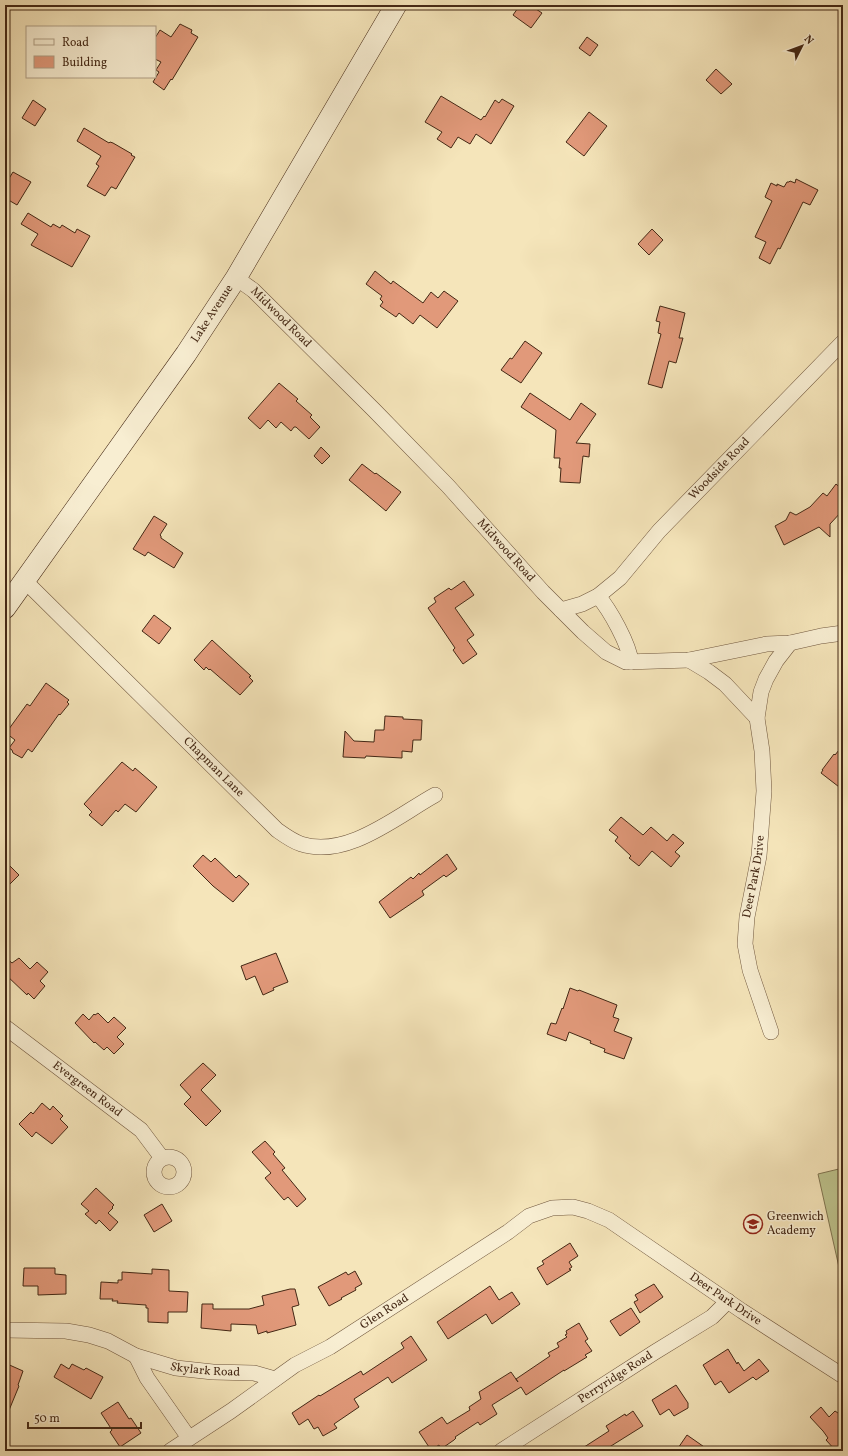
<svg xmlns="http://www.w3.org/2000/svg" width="848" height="1456" font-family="Vollkorn,serif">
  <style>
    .green { fill: #bec48e; stroke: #817652 }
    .building { fill: #e1997a; stroke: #442815 }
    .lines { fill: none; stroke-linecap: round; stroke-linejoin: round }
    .minor-casing { stroke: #70573e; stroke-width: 16 }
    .secondary-casing { stroke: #442815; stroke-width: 22 }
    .minor { stroke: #f8eed2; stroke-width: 15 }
    .secondary { stroke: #f8eed2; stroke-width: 21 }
    .labels { text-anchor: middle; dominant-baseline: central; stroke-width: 3; stroke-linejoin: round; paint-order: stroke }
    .street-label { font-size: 12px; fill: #442815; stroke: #f8eed2 }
    .poi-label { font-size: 12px; fill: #442815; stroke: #f8eed2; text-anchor: start }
  </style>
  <rect width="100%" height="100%" fill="#f5e5ba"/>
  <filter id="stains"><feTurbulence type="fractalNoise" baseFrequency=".005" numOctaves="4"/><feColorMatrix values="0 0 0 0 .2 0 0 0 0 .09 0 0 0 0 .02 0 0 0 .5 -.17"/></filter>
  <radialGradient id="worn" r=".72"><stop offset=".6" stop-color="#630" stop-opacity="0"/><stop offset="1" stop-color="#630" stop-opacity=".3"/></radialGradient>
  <polygon class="green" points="843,1168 843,1285 818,1174"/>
  <g class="building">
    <polygon points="520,5 530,5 542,13 531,28 513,15"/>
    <polygon points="180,24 192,30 191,33 198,37 172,80 171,79 164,90 153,82 159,72 156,70 161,62 155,59 155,38 160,30 171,37"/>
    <polygon points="587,37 598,45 590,56 579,48"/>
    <polygon points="716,69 732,84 721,94 706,80"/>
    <polygon points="441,96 481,120 484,116 485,117 495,100 499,103 502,99 514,106 491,144 476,134 470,144 458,137 451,148 437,139 442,132 425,122"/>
    <polygon points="33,100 46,109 35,126 22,118"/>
    <polygon points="589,112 607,126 584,156 566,142"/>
    <polygon points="84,128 109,143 110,142 113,143 132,154 131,155 135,157 116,189 112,187 111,187 105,196 87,186 99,166 96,164 101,156 77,141"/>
    <polygon points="13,172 31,182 17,205 5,198 5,185"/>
    <polygon points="796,179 818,190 810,205 803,202 780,249 778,248 770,264 759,258 766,242 755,237 772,201 765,197 771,183 777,186 777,184 784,187 787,182 789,182 790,181 795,183"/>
    <polygon points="28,213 51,227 53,224 60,228 62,225 75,233 77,229 90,236 72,267 31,245 38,234 21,224"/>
    <polygon points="652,229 663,240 649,255 638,244"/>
    <polygon points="375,271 391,284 393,281 423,303 431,292 438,298 444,291 458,301 437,328 420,315 413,324 399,313 396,317 380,306 383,302 380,299 382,296 366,284"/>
    <polygon points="660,306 685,313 679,338 683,338 676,363 669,361 662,388 648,384 661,334 658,333 660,322 656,321"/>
    <polygon points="525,341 542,353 521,383 501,370 510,358 512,359"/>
    <polygon points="279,383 298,399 296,401 312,415 310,417 320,427 309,439 296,427 294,427 291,431 281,422 276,428 268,420 260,429 248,418"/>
    <polygon points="530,393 570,420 581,403 596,414 576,443 590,444 589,457 583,456 580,483 560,482 561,468 559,468 560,458 554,458 556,430 521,407"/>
    <polygon points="321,447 330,456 322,464 314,456"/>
    <polygon points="362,464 375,474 376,473 401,492 386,511 349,480"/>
    <polygon points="836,484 843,490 843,510 830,524 830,537 819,527 784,545 775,526 786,520 790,512 796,515 810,507 823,493 827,496"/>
    <polygon points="154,516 167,524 160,535 161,536 161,538 183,553 174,568 148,552 145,556 133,549"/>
    <polygon points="464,581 474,595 455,608 474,635 467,640 477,654 463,664 453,650 455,648 428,608 436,602 434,598 449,588 451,590"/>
    <polygon points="154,615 171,628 159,644 142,631"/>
    <polygon points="212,640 251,676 249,677 253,681 240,695 210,669 209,670 206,667 204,670 194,660"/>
    <polygon points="46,683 69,700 67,702 69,704 60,715 59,714 32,752 28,749 22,758 13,753 12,750 9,748 15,740 6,733 27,704 30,706"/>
    <polygon points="385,716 403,717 403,719 422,720 421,740 413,740 412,752 402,751 402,758 366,756 365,758 343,757 345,731 354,741 374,742 375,730 384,730"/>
    <polygon points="843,745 843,790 821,773 823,770 822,770 834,754 835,755"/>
    <polygon points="122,762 133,771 135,768 157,787 136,812 125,804 118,812 116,810 102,826 89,815 92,812 84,804"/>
    <polygon points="621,817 643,835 651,827 667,841 673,834 684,843 675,852 680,856 671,867 652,851 639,866 629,858 631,856 615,841 618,837 609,830"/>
    <polygon points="447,854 457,869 446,877 444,875 422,891 424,895 390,918 379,902 411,877 413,879 419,873 420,875"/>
    <polygon points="203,855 211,862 215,858 236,878 239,875 249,884 233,902 213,886 193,866"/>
    <polygon points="5,861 19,875 5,889"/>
    <polygon points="276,953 288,982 273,988 274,990 263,995 255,976 246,980 241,966"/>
    <polygon points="5,957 12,963 19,958 30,969 37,962 48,972 40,981 45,986 34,999 28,993 27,995 5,974"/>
    <polygon points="570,988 578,991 579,990 617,1005 613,1017 619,1019 614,1031 632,1038 624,1059 604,1052 605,1049 590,1043 591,1041 569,1032 566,1041 547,1034 551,1023 556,1024 562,1008 563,1009"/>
    <polygon points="98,1013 108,1023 114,1017 126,1028 117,1037 124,1044 114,1054 107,1047 104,1050 95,1042 94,1043 75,1023 83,1014 89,1020 94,1014 95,1015"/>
    <polygon points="203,1063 216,1075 201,1090 221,1111 206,1126 184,1104 191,1097 180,1085"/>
    <polygon points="42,1103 50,1110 53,1106 63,1116 60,1119 68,1127 52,1144 36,1132 32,1137 19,1124 31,1112 33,1114"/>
    <polygon points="265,1141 275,1152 273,1154 285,1168 282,1170 306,1199 297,1207 288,1197 284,1200 265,1178 271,1173 252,1152"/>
    <polygon points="96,1188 114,1205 112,1207 113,1208 108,1213 118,1222 110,1231 99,1220 96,1224 85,1214 89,1211 81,1204"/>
    <polygon points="162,1204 172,1221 154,1232 144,1215"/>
    <polygon points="570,1243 578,1256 569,1262 572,1267 569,1269 571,1270 547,1285 537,1268 544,1264 542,1261"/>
    <polygon points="24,1268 55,1268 55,1274 66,1275 66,1294 38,1295 38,1286 23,1286"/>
    <polygon points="152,1269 169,1270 169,1291 188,1292 187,1312 168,1312 168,1323 148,1322 148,1308 146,1308 146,1305 117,1303 118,1301 112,1301 113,1299 100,1299 101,1282 118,1283 118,1280 122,1280 122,1272 152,1274"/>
    <polygon points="355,1271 362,1284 355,1288 356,1290 341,1298 342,1299 329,1306 318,1287 346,1272 348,1275"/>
    <polygon points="654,1284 663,1297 640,1313 634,1302 638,1300 635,1295"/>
    <polygon points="490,1286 499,1300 512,1292 520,1304 492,1324 486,1314 448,1339 437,1322"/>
    <polygon points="290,1289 295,1289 299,1305 292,1307 296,1325 267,1333 267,1331 258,1334 256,1325 231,1324 231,1331 201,1328 202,1304 213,1304 213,1309 249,1309 264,1305 262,1296"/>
    <polygon points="631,1308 640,1322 620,1336 610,1321"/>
    <polygon points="579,1323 588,1339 585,1341 592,1351 585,1355 587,1357 564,1371 564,1370 526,1395 521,1387 492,1405 497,1414 480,1425 478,1422 455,1437 456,1438 454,1440 441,1449 439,1445 431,1450 419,1432 442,1417 447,1424 470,1410 469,1407 481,1399 479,1392 511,1372 518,1382 516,1379 550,1356 548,1353 559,1347 557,1343 567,1337 565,1335 567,1334 566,1331"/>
    <polygon points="411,1336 427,1360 392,1383 388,1377 354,1399 359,1407 334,1424 337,1428 323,1436 318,1427 314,1429 308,1419 299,1425 292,1413 319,1395 320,1396 361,1371 363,1375 404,1348 401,1343"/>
    <polygon points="728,1349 737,1364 738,1362 744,1371 759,1359 769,1371 756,1380 753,1377 729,1393 721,1381 715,1385 703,1365"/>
    <polygon points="5,1363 23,1371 18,1385 19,1386 5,1420"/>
    <polygon points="61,1364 69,1369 72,1364 84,1370 86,1368 103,1377 91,1399 54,1377"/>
    <polygon points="676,1385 688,1403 688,1408 674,1416 669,1409 660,1415 652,1400"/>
    <polygon points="118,1402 129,1419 131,1418 141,1433 120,1447 110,1432 112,1430 101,1413"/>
    <polygon points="821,1407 829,1417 835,1411 838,1413 843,1409 843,1451 836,1451 826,1440 828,1438 823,1431 810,1417"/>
    <polygon points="633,1411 643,1426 603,1451 578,1451 609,1431 606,1426 625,1414 626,1416"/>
    <polygon points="687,1435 710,1451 676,1451"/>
  </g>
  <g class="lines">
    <g class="minor-casing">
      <g id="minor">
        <path id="s1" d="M 236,278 L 253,290 L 374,410 L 448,486 L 543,592 L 583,632 L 606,652 L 626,662 L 689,660 L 767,644 L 790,643 L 821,636 L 843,633"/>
        <path id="s2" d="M 25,581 L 277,830 C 284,835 292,841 301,844 C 347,859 397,816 435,795"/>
        <path d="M 598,596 C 610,610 629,644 631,662"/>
        <path id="s3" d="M 561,610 L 582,604 L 598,596 L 620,578 L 659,531 L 843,342"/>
        <polyline points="689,660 709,672 725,684 757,718"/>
        <path id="s4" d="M 5,1027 L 141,1130 L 162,1158"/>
        <path id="s5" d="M 771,1032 L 750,970 L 745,944 L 747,917 L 759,856 L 764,791 L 762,751 L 757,718 L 761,692 L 766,679 L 776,661 L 790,643"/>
        <circle cx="169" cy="1172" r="15"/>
        <path id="s6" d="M 5,1330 L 66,1331 L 89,1335 L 108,1341 L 136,1356 L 176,1368 L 213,1372 L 254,1373 L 275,1379"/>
        <polyline points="136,1356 147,1378 189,1438"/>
        <path id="s7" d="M 170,1451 L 231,1411 L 295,1365 L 330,1347 L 508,1232 L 529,1216 L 552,1208 L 573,1207 L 588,1211 L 609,1220 L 742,1311 L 843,1376"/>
        <path id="s8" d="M 501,1451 L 655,1352 L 712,1317 L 728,1301"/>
      </g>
    </g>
    <g class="secondary-casing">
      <g id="secondary">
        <path id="s9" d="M 5,608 L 186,354 L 236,278 L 396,5"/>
      </g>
    </g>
    <use href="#minor" class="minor"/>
    <use href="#secondary" class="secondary"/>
  </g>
  <defs>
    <g id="school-ring" transform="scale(1)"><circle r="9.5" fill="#f8eed2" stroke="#8f2418" stroke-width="1.5"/><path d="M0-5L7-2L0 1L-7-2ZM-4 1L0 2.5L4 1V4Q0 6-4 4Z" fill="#8f2418"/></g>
  </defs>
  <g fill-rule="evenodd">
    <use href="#school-ring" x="753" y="1224"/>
  </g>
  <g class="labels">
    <g class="street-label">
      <text stroke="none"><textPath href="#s9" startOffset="360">Lake Avenue</textPath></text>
      <text stroke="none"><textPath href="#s1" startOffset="60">Midwood Road</textPath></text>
      <text stroke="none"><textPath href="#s3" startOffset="216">Woodside Road</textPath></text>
      <text stroke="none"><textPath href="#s1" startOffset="384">Midwood Road</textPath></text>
      <text stroke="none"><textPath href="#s2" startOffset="265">Chapman Lane</textPath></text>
      <text stroke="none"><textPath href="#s5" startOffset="160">Deer Park Drive</textPath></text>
      <text stroke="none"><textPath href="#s4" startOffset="103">Evergreen Road</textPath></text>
      <text stroke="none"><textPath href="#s7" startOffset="654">Deer Park Drive</textPath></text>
      <text stroke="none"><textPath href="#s7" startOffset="256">Glen Road</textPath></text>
      <text stroke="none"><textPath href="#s6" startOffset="207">Skylark Road</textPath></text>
      <text stroke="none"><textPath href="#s8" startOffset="136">Perryridge Road</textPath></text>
    </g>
    <g class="poi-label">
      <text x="767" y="1217">Greenwich<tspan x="767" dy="14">Academy</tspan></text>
    </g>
  </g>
  <rect width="848" height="1456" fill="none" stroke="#f5e5ba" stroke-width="20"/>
  <rect x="6" y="6" width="836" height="1444" fill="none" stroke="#442815" stroke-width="2"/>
  <rect x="10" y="10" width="828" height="1436" fill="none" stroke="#442815"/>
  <rect x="26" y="26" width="130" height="52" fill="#f8eed2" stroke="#b09f86"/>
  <rect x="34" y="39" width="20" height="6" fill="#f8eed2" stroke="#b09f86"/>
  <text x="62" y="46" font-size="12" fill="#442815">Road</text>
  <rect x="34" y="56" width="20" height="12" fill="#e1997a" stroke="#b09f86"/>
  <text x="62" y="66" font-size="12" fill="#442815">Building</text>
  <g transform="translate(802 46) rotate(48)" stroke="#f8eed2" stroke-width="3" paint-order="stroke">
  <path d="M0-3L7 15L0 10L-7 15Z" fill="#442815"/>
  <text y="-6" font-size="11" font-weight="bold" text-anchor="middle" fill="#442815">N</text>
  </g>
  <path d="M28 1422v6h113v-6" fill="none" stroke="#442815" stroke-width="2"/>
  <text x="34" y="1422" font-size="12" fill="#442815" stroke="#f8eed2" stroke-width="3" paint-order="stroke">50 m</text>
  <rect width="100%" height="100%" filter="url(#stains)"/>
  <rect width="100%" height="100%" fill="url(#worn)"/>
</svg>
